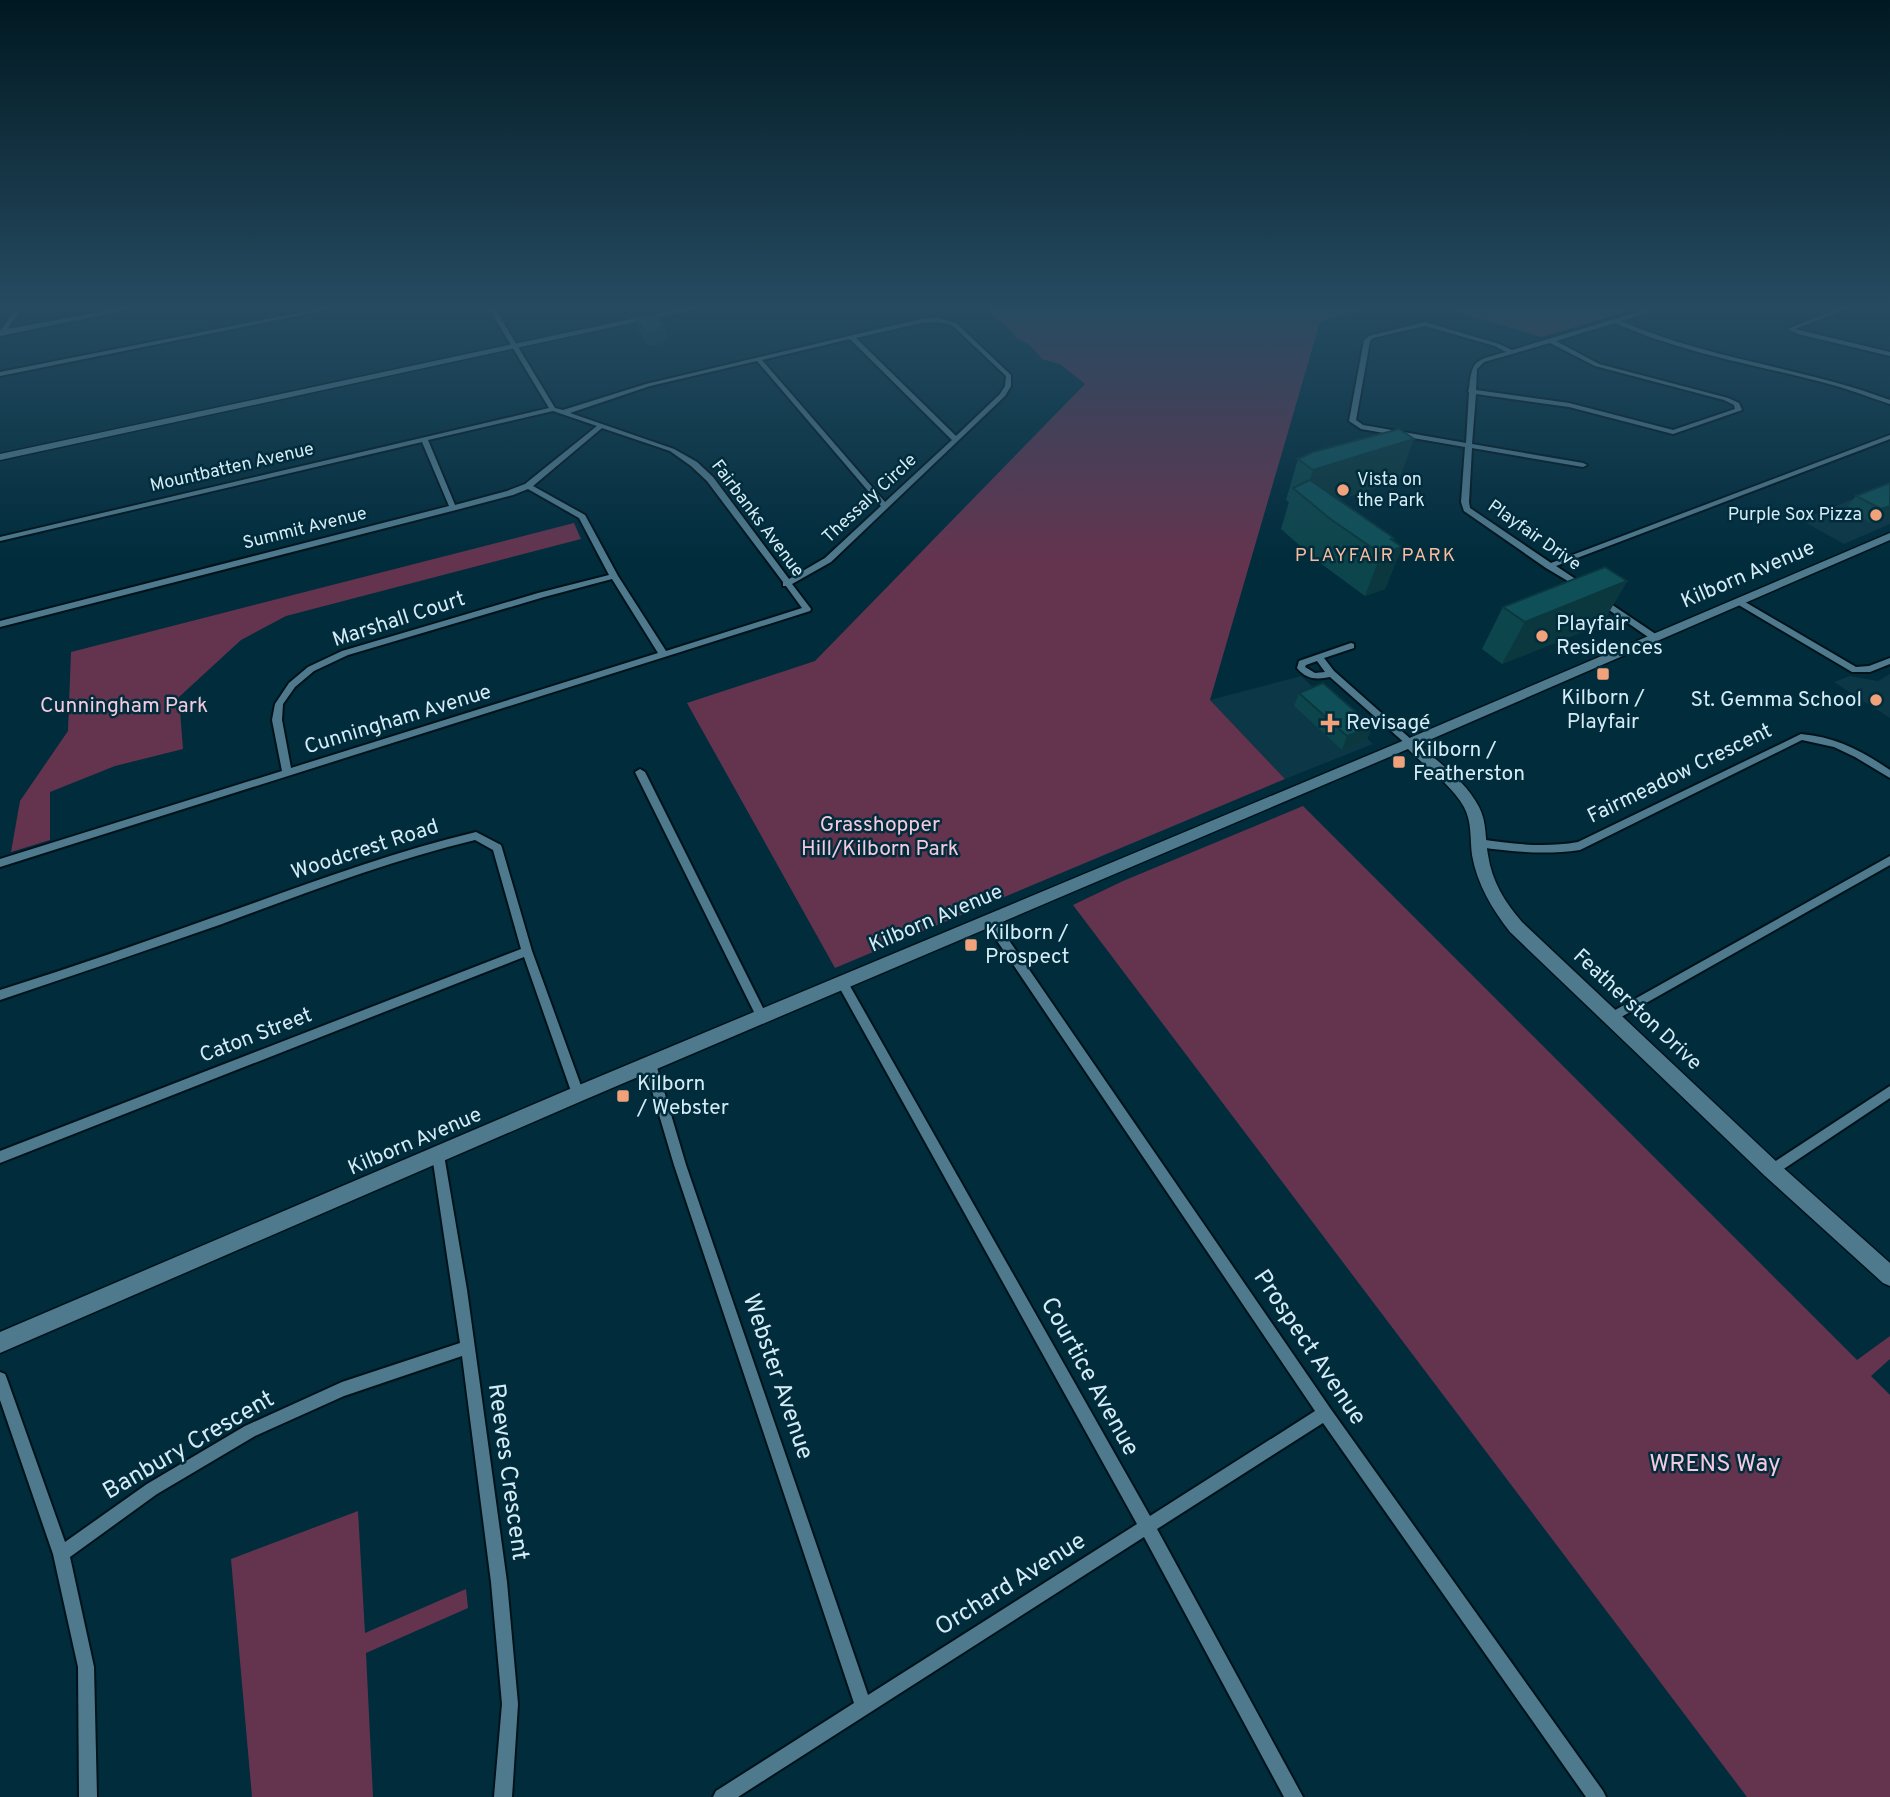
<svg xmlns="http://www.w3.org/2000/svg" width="1890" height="1797" font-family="Overpass,sans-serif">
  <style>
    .built { fill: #0c3746 }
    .green { fill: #64344f }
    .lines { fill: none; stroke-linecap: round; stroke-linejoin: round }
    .street-casing { stroke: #00131b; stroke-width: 4 }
    .secondary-casing { stroke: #00131b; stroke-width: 3 }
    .street { fill: #4f7a8d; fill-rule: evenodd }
    .secondary { fill: #4f7a8d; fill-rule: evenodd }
    .wall { fill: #0d454c }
    .shaded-wall { fill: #0a383e }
    .building { fill: #0f5058; stroke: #0a383e; stroke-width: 2 }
    .poi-dot { fill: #f1a27b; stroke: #002c3c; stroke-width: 2.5 }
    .labels { text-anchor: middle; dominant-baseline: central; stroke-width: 5; stroke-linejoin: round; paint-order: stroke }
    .far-street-label { font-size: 18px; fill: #d5ecf6; stroke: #002c3c }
    .far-poi-label { font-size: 18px; fill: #d5ecf6; stroke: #002c3c; text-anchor: start }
    .far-neighbourhood-label { font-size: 19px; letter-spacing: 2px; fill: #f8bc9f; stroke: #002c3c }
    .street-label { font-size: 21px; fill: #d5ecf6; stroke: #002c3c }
    .poi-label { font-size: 21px; fill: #d5ecf6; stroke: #002c3c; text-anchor: start }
    .park-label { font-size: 21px; fill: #f3cade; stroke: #002c3c }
    .near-street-label { font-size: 24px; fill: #d5ecf6; stroke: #002c3c }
    .near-park-label { font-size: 24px; fill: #f3cade; stroke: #002c3c }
  </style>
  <rect width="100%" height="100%" fill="#002c3c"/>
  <g class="built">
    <polygon points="1890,484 1890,524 1844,544 1801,520"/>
    <polygon points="1890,674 1890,718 1834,682 1850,676 1878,681"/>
    <polygon points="1301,676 1373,744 1285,779 1210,700"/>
  </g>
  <g class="green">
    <path d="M 985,307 L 1372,307 L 1320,322 L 1210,700 L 1285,779 L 835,968 L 687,703 L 815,661 L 1085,384 L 1060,364 L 1042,359 L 1030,345 L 1015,337 C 1011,328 993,316 985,307 Z"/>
    <polygon points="1440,307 1641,307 1542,337"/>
    <polygon points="574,523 581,539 286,616 241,640 179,697 183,749 115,766 50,792 50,840 11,852 20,801 68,731 71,652"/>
    <polygon points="1303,806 1857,1360 1890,1336 1890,1359 1871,1376 1890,1395 1890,1797 1747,1797 1073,905 1123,881"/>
    <polygon points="358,1511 365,1633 466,1589 468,1608 366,1653 373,1797 252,1797 231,1559"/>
  </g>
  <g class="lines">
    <g class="street-casing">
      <g id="street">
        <polygon points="17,307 23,307 7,329 127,307 141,307 0,336 0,331"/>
        <polygon points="328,307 341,307 0,376 0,372"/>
        <path d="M 488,307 L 494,307 L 555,408 L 563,410 L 646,384 L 921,319 L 938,318 L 956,323 L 1011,375 L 1011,386 L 1005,396 L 831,562 L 792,584 L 811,609 L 810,611 L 0,867 L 0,859 L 282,771 L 272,720 L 275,704 L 289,683 L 308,667 L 342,651 L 538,593 L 609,575 L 579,518 L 528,489 L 513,495 L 456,510 L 0,627 L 0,621 L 449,506 L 422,442 L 0,541 L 0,537 L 549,408 ZM 938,322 L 952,325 L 1006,376 L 1005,386 L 1000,394 L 956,436 L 856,338 L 921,323 ZM 850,339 L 952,440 L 885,502 L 762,360 ZM 757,361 L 881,506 L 825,558 L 789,579 L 713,477 L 697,462 L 674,449 L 570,413 L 650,386 ZM 553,411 L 597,426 L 525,484 L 507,491 L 455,505 L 428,440 ZM 602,428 L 670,451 L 691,466 L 707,481 L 783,582 L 783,586 L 786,586 L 802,608 L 666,651 L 618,576 L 585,515 L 533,486 ZM 612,579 L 658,653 L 291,768 L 282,720 L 283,704 L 295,687 L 314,671 L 348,655 L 544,597 Z"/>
        <path d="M 1654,307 L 1664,307 L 1621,321 C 1707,359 1802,367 1890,400 L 1890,404 C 1866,396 1843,387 1818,381 C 1747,363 1683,353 1615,323 L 1556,341 L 1599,364 L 1728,398 L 1739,403 L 1742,410 L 1673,434 L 1569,407 L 1476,394 L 1472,444 L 1583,463 L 1587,465 L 1583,467 L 1472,448 L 1469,502 L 1470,508 L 1551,563 L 1890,435 L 1890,439 L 1556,566 L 1586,586 L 1586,590 L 1583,590 L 1546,568 L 1464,511 L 1461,502 L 1465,447 L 1361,429 L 1349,421 L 1364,340 L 1369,336 L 1425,322 L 1499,344 L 1512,350 ZM 1425,326 L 1495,346 L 1506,352 C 1477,361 1472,357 1469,389 L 1468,391 L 1469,392 L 1466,443 L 1363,425 L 1356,420 L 1370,341 L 1373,338 ZM 1550,343 L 1595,366 L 1724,400 L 1734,405 L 1735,409 L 1673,430 L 1569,403 L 1476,390 L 1477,369 L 1484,362 Z"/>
        <polygon points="1843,307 1852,307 1795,329 1890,352 1890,356 1798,334 1787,329"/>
        <polygon points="1602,598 1657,635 1657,639 1651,639 1599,603 1598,601"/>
        <polygon points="1740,599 1856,667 1869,666 1890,658 1890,664 1870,672 1852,672 1737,604 1736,602"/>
        <path d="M 1351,643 L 1354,644 L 1354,648 L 1324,658 L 1334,671 L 1413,741 L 1415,743 L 1413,745 L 1407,745 L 1330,677 C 1316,680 1306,679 1297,668 L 1299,661 ZM 1317,661 L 1325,672 L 1315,673 L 1305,667 L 1306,665 Z"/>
        <path d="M 1801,734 C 1836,737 1862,751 1890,770 L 1890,778 L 1855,757 L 1834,747 L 1802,740 L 1580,850 C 1546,855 1513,852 1479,847 L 1474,843 L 1479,839 C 1512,844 1544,848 1578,842 Z"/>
        <polygon points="640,769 645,772 766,1014 768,1017 766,1020 762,1022 758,1020 635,772"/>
        <path d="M 476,832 L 501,845 L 502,848 L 532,951 L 584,1094 L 582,1098 L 578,1099 L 574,1098 L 572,1094 L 524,957 L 0,1163 L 0,1151 L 521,949 L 493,850 L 475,840 C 388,861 305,893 222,924 C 148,950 74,975 0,1000 L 0,990 C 73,967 145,942 217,916 C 303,886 387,853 476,832 Z"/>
        <polygon points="1890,856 1890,865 1616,1020 1612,1022 1608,1020 1606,1017 1608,1014"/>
        <polygon points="989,916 993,917 1330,1408 1603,1791 1606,1797 1586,1797 1323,1423 1157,1529 1303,1797 1284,1797 1144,1537 738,1797 713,1797 716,1791 854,1703 674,1165 644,1064 646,1060 650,1059 654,1060 656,1064 686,1165 868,1695 1137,1524 838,985 836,982 838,979 842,977 846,979 1150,1516 1315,1411 985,923 984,920 985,917"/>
        <polygon points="1890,1086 1890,1098 1776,1174 1772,1176 1768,1174 1766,1170 1768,1166"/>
        <polygon points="438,1149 442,1151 444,1155 467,1290 507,1582 518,1704 512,1797 494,1797 502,1704 491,1582 462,1356 344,1396 255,1436 157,1494 70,1557 94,1667 97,1797 79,1797 78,1667 53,1554 0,1400 0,1372 5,1374 7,1379 65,1542 147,1484 245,1426 342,1382 460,1343 432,1155 434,1151"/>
      </g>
    </g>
    <g class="secondary-casing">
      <g id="secondary">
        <polygon points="687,307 705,307 0,460 0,454"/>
        <path d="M 1890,533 L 1890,540 L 1420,744 C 1440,765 1466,781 1479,807 C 1487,822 1485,839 1488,855 C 1492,882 1505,902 1522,922 L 1779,1164 L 1890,1263 L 1890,1286 L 1883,1283 L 1765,1176 L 1510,932 C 1492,909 1477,884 1472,855 C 1470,839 1472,822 1464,807 C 1451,784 1426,768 1408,749 L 584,1100 L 0,1353 L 0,1332 L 572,1088 L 1393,745 Z"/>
      </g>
    </g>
    <use href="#street" class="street"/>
    <use href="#secondary" class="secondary"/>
  </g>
  <g class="wall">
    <polygon points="636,318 665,326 667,338 662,340 663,343 649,346 639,330"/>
    <polygon points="1298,459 1399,480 1338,500 1402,547 1385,589 1365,596 1316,560 1281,529 1289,502 1286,500"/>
    <polygon points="1856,496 1890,515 1871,523 1846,509"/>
    <polygon points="1627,581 1602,624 1502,664 1482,649 1503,607"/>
    <polygon points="1299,693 1372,726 1367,740 1342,750 1294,706"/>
  </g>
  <g class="shaded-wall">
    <polygon points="665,326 667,338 662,340 663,343 649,346 646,334"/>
    <polygon points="1414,439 1399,480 1316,507 1305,498 1313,470"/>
    <polygon points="1890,506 1890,515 1871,523 1881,509"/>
    <polygon points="1394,538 1389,552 1402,547 1385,589 1365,596 1381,554 1391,539"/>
    <polygon points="1627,581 1602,624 1502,664 1525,622"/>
    <polygon points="1372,726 1367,740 1342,750 1347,736"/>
  </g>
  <g class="building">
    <polygon points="656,315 665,326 659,328 661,330 646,334 636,318"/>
    <polygon points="1399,429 1414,439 1313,470 1298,459 1313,452"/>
    <polygon points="1310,480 1394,538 1391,539 1402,547 1381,554 1329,518 1293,488"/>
    <polygon points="1890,483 1890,506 1881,509 1856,496"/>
    <polygon points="1605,567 1627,581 1525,622 1503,607"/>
    <polygon points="1323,683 1372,726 1347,736 1299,693"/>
  </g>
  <linearGradient id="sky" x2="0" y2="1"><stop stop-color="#001821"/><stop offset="0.55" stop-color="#264b61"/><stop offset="1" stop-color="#264b61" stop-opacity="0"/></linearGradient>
  <rect width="1890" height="559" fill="url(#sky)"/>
  <g class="poi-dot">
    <circle cx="1343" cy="490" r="7"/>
    <circle cx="1876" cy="515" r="7"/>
    <circle cx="1542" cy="636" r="7"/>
    <rect x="1596" y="667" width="14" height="14" rx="3.5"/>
    <circle cx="1876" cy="700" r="7"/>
    <path d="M1326.5 712.5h7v7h7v7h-7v7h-7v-7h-7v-7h7z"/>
    <rect x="1392" y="755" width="14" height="14" rx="3.5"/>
    <rect x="964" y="938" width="14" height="14" rx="3.5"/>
    <rect x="616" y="1089" width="14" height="14" rx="3.5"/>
  </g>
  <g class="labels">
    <g class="far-street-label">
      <text transform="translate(232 468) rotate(-13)">Mountbatten Avenue</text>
      <text transform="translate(870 499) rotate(-43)">Thessaly Circle</text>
      <text transform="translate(757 519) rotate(53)">Fairbanks Avenue</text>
      <text transform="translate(305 529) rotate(-14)">Summit Avenue</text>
      <text transform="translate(1534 536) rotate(35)">Playfair Drive</text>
    </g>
    <g class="far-poi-label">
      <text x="1357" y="480">Vista on<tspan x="1357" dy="21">the Park</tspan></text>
      <text x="1862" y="515" text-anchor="end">Purple Sox Pizza</text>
    </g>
    <g class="far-neighbourhood-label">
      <text x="1376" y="556">PLAYFAIR PARK</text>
    </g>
    <g class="street-label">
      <text transform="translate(1748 575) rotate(-23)">Kilborn Avenue</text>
      <text transform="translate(399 620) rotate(-18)">Marshall Court</text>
      <text transform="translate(398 720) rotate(-17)">Cunningham Avenue</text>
      <text transform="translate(1680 774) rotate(-26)">Fairmeadow Crescent</text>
      <text transform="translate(365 850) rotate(-18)">Woodcrest Road</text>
      <text transform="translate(936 919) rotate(-23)">Kilborn Avenue</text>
      <text transform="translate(1637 1010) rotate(43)">Featherston Drive</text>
      <text transform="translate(256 1036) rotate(-21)">Caton Street</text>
      <text transform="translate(415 1142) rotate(-23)">Kilborn Avenue</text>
    </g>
    <g class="poi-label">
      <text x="1556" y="624">Playfair<tspan x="1556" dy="24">Residences</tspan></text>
      <text x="1603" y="698" text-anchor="middle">Kilborn /<tspan x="1603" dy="24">Playfair</tspan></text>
      <text x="1862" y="700" text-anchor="end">St. Gemma School</text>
      <text x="1346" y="723">Revisagé</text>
      <text x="1413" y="750">Kilborn /<tspan x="1413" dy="24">Featherston</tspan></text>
      <text x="985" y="933">Kilborn /<tspan x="985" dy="24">Prospect</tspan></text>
      <text x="637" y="1084">Kilborn<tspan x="637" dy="24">/ Webster</tspan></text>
    </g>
    <g class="park-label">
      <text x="124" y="706">Cunningham Park</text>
      <text x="880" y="825">Grasshopper<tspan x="880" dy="24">Hill/Kilborn Park</tspan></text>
    </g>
    <g class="near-street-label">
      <text transform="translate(1309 1348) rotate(56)">Prospect Avenue</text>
      <text transform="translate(777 1377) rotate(71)">Webster Avenue</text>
      <text transform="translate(1089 1377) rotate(61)">Courtice Avenue</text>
      <text transform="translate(189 1446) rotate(-30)">Banbury Crescent</text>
      <text transform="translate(507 1472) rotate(82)">Reeves Crescent</text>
      <text transform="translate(1011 1585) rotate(-32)">Orchard Avenue</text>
    </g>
    <g class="near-park-label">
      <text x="1715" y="1465">WRENS Way</text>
    </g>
  </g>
</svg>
